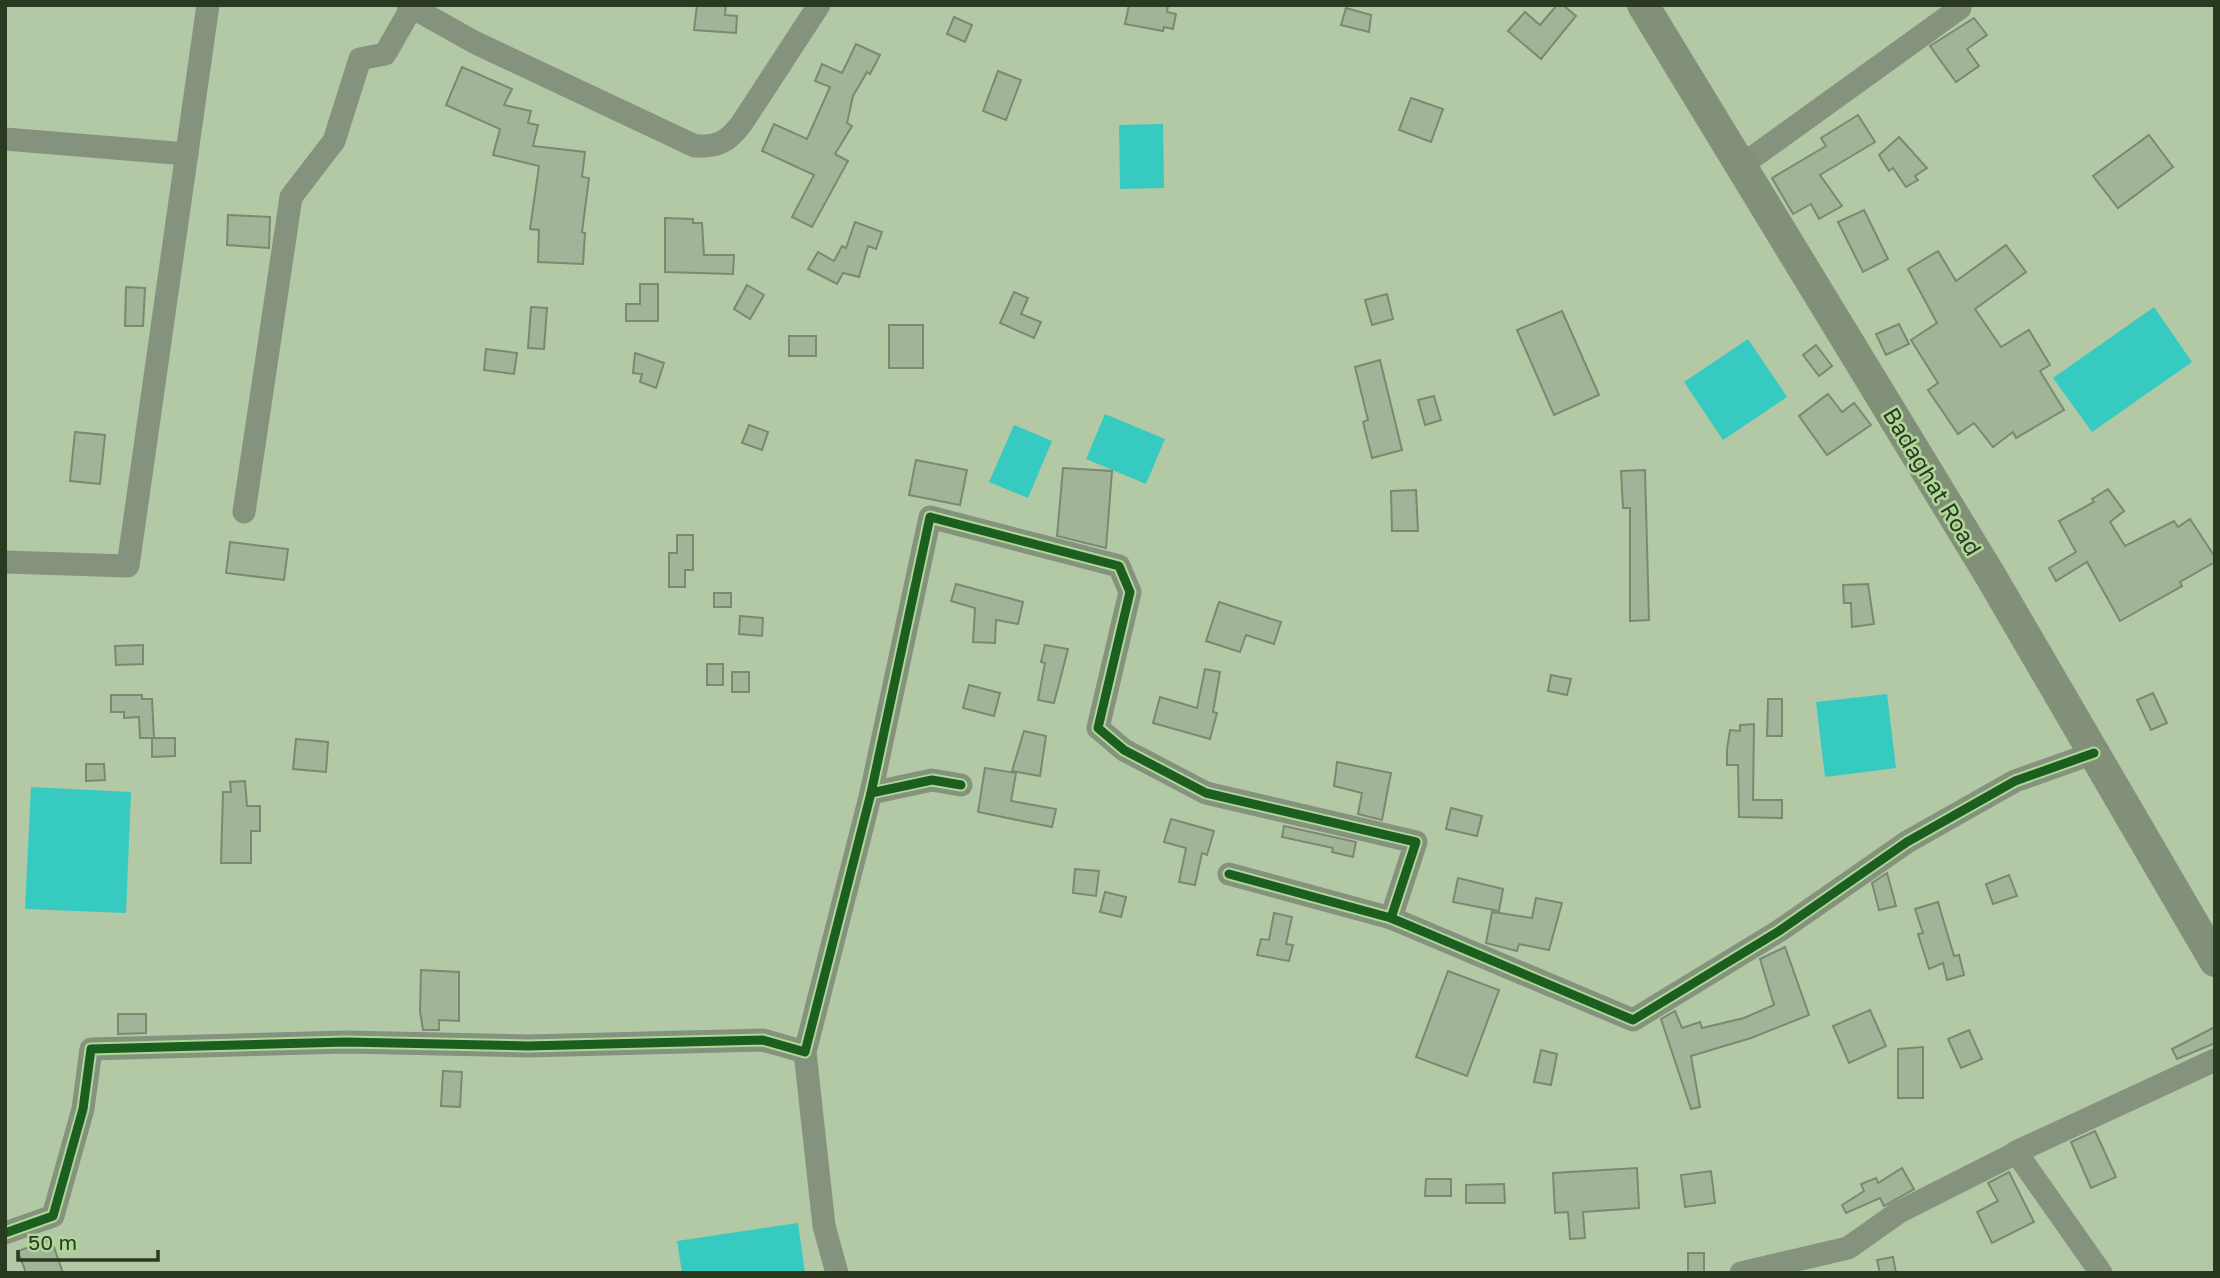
<svg xmlns="http://www.w3.org/2000/svg" width="2220" height="1278" font-family="'Golos Text',sans-serif">
  <style>
    .water { fill: #37cac0 }
    .building { fill: #a2b498; stroke: #798a6f; stroke-width: 2 }
    .lines { fill: none; stroke-linecap: round; stroke-linejoin: round }
    .street { stroke: #85927e; stroke-width: 23 }
    .secondary { stroke: #82907a; stroke-width: 32 }
    .cycleway-casing { stroke: #afd798; stroke-width: 13 }
    .cycleway { stroke: #1b5e20; stroke-width: 9 }
    .labels { text-anchor: middle; dominant-baseline: central; stroke-width: 5; stroke-linejoin: round; paint-order: stroke }
    .street-label { font-size: 23px; fill: #2a3a21; stroke: #afd798 }
  </style>
  <rect width="100%" height="100%" fill="#b3c9a6"/>
  <g class="water">
    <polygon points="1163,124 1164,188 1120,189 1119,125"/>
    <polygon points="2154,307 2192,362 2092,432 2053,378"/>
    <polygon points="1748,339 1787,397 1723,440 1684,382"/>
    <polygon points="1105,414 1165,439 1146,484 1086,459"/>
    <polygon points="1014,425 1052,441 1028,498 989,482"/>
    <polygon points="1887,694 1896,768 1825,777 1816,702"/>
    <polygon points="31,787 131,792 126,913 25,909"/>
    <polygon points="798,1223 805,1273 682,1273 677,1241"/>
  </g>
  <g class="building">
    <polygon points="697,5 726,5 725,15 737,16 736,33 694,30"/>
    <polygon points="1129,5 1168,5 1167,12 1176,14 1173,29 1164,27 1163,31 1125,24"/>
    <polygon points="1557,5 1563,5 1576,16 1541,59 1508,31 1525,12 1540,25"/>
    <polygon points="1346,8 1371,15 1369,32 1341,25"/>
    <polygon points="954,17 972,25 965,42 947,34"/>
    <polygon points="1974,18 1987,35 1967,49 1979,66 1956,82 1930,46"/>
    <polygon points="856,44 880,55 870,74 867,72 853,96 847,123 852,126 835,154 848,161 812,227 792,217 814,175 762,151 774,124 807,139 830,87 815,81 822,64 842,73"/>
    <polygon points="462,67 512,89 504,105 531,111 528,123 538,125 533,146 585,152 582,177 589,178 582,232 585,233 583,264 538,262 539,230 530,229 539,166 493,155 500,129 446,105"/>
    <polygon points="998,71 1021,80 1006,120 983,111"/>
    <polygon points="1411,98 1443,109 1431,142 1399,130"/>
    <polygon points="1858,115 1875,142 1820,175 1842,206 1819,219 1811,204 1793,214 1772,178 1826,146 1821,138"/>
    <polygon points="2149,135 2173,167 2118,208 2093,176"/>
    <polygon points="1899,137 1927,168 1915,176 1918,180 1906,187 1893,168 1889,171 1879,155"/>
    <polygon points="1864,210 1888,259 1863,272 1838,222"/>
    <polygon points="228,215 270,217 269,248 227,245"/>
    <polygon points="665,218 693,219 693,223 702,223 704,255 734,255 733,274 665,272"/>
    <polygon points="855,222 882,232 876,249 868,246 859,277 843,273 837,284 808,269 818,252 834,261 842,246 846,248"/>
    <polygon points="2006,245 2026,272 1975,309 2001,347 2029,330 2050,365 2040,371 2064,410 2016,438 2013,432 1993,447 1974,423 1958,434 1928,390 1938,383 1911,340 1937,323 1908,269 1938,251 1956,281"/>
    <polygon points="640,284 658,284 658,321 626,321 626,304 640,304"/>
    <polygon points="747,285 764,295 750,319 734,309"/>
    <polygon points="126,287 145,288 143,326 125,326"/>
    <polygon points="1014,292 1028,298 1021,314 1041,322 1034,338 1000,323"/>
    <polygon points="1387,294 1393,319 1372,325 1365,300"/>
    <polygon points="531,307 547,308 544,349 528,348"/>
    <polygon points="1562,311 1599,395 1554,415 1517,330"/>
    <polygon points="1899,324 1909,344 1886,355 1876,334"/>
    <rect x="889" y="325" width="34" height="43"/>
    <rect x="789" y="336" width="27" height="20"/>
    <polygon points="1816,345 1832,366 1819,376 1803,355"/>
    <polygon points="486,349 517,353 514,374 484,370"/>
    <polygon points="635,353 664,363 656,388 640,382 642,374 633,373"/>
    <polygon points="1380,360 1402,450 1372,458 1363,422 1368,420 1355,367"/>
    <polygon points="1828,394 1842,412 1854,403 1871,425 1827,455 1799,416"/>
    <polygon points="1434,396 1441,420 1425,425 1418,400"/>
    <polygon points="749,425 768,432 762,450 742,443"/>
    <polygon points="75,432 105,435 100,484 70,481"/>
    <polygon points="916,460 967,470 960,505 909,495"/>
    <polygon points="1063,468 1112,471 1106,548 1057,536"/>
    <polygon points="1645,470 1649,620 1630,621 1630,508 1623,508 1621,471"/>
    <polygon points="2108,489 2124,511 2110,522 2125,546 2174,521 2178,527 2190,519 2215,557 2215,562 2180,582 2182,586 2120,621 2087,562 2056,581 2049,568 2076,552 2059,521 2094,502 2092,499"/>
    <polygon points="1416,490 1418,531 1392,531 1391,491"/>
    <polygon points="677,535 693,535 693,570 685,570 685,587 669,587 669,553 677,553"/>
    <polygon points="230,542 288,549 284,580 226,573"/>
    <polygon points="956,584 1023,602 1018,624 996,620 995,643 973,642 975,608 951,601"/>
    <polygon points="1868,584 1874,624 1852,627 1851,603 1844,603 1843,585"/>
    <rect x="714" y="593" width="17" height="14"/>
    <polygon points="1219,602 1281,622 1274,644 1246,635 1240,652 1206,641"/>
    <polygon points="740,616 763,618 762,636 739,634"/>
    <polygon points="143,645 143,664 116,665 115,646"/>
    <polygon points="1045,645 1068,649 1054,703 1038,700 1045,663 1041,662"/>
    <rect x="707" y="664" width="16" height="21"/>
    <polygon points="1205,669 1220,672 1213,712 1217,713 1210,739 1153,723 1160,697 1197,708"/>
    <rect x="732" y="672" width="17" height="20"/>
    <polygon points="1551,675 1571,679 1567,695 1548,691"/>
    <polygon points="969,685 1000,693 994,716 963,708"/>
    <polygon points="2153,693 2167,723 2151,730 2137,700"/>
    <polygon points="111,695 142,695 142,699 152,699 154,738 140,738 139,717 124,718 124,712 111,712"/>
    <polygon points="1768,699 1782,699 1782,736 1767,736"/>
    <polygon points="1754,724 1753,800 1782,800 1782,818 1739,817 1738,765 1727,765 1727,749 1730,730 1740,731 1740,725"/>
    <polygon points="1024,731 1046,736 1040,776 1012,771"/>
    <polygon points="152,738 175,738 175,756 152,757"/>
    <polygon points="296,739 328,742 326,772 293,769"/>
    <polygon points="1337,762 1391,773 1382,820 1358,814 1362,793 1334,786"/>
    <polygon points="86,764 104,764 105,780 86,781"/>
    <polygon points="985,768 1016,773 1011,801 1056,809 1052,827 978,812"/>
    <polygon points="245,781 247,806 260,806 260,831 251,831 251,863 221,863 223,792 231,792 230,782"/>
    <polygon points="1451,808 1482,816 1477,836 1446,829"/>
    <polygon points="1171,819 1214,831 1207,855 1202,853 1195,885 1179,882 1186,848 1164,842"/>
    <polygon points="1284,826 1356,842 1353,857 1332,852 1333,848 1282,837"/>
    <polygon points="1075,869 1099,871 1096,896 1073,893"/>
    <polygon points="1887,873 1896,906 1879,910 1872,883"/>
    <polygon points="2009,875 2017,896 1993,904 1986,884"/>
    <polygon points="1458,878 1503,889 1499,911 1453,902"/>
    <polygon points="1105,892 1126,897 1121,917 1100,912"/>
    <polygon points="1536,898 1562,903 1549,950 1519,944 1517,951 1486,943 1492,912 1532,918"/>
    <polygon points="1938,902 1954,956 1959,955 1964,975 1947,980 1943,963 1929,969 1918,934 1923,933 1915,909"/>
    <polygon points="1274,913 1292,917 1286,944 1293,945 1289,961 1257,955 1261,939 1269,940"/>
    <polygon points="1785,947 1809,1015 1751,1038 1691,1056 1700,1107 1691,1109 1661,1019 1675,1011 1682,1028 1700,1022 1702,1028 1744,1018 1774,1005 1760,959"/>
    <polygon points="421,970 459,972 459,1021 439,1020 439,1030 423,1030 420,1011"/>
    <polygon points="1448,971 1499,990 1467,1076 1416,1057"/>
    <polygon points="1870,1010 1886,1046 1849,1063 1833,1026"/>
    <polygon points="118,1014 146,1014 146,1033 118,1034"/>
    <polygon points="2215,1027 2215,1043 2177,1059 2172,1049"/>
    <polygon points="1969,1030 1982,1059 1961,1068 1948,1039"/>
    <polygon points="1923,1047 1923,1098 1898,1098 1898,1049"/>
    <polygon points="1541,1050 1557,1054 1551,1085 1534,1082"/>
    <polygon points="443,1071 462,1072 460,1107 441,1106"/>
    <polygon points="2095,1131 2116,1177 2091,1188 2071,1142"/>
    <polygon points="1637,1168 1639,1208 1583,1212 1585,1238 1570,1239 1568,1212 1555,1213 1553,1173"/>
    <polygon points="1902,1168 1914,1189 1884,1206 1880,1198 1846,1213 1842,1205 1864,1191 1861,1184 1876,1178 1878,1183"/>
    <polygon points="1711,1171 1715,1203 1685,1207 1681,1175"/>
    <polygon points="2009,1172 2034,1222 1992,1243 1977,1212 1998,1201 1988,1183"/>
    <polygon points="1426,1179 1451,1179 1451,1196 1425,1196"/>
    <polygon points="1504,1184 1505,1203 1466,1203 1466,1185"/>
    <polygon points="51,1239 63,1273 26,1273 18,1251"/>
    <rect x="1688" y="1253" width="16" height="20"/>
    <polygon points="1893,1257 1896,1273 1880,1273 1877,1260"/>
  </g>
  <g class="lines">
    <g class="street">
      <path d="M 408,5 L 474,42 L 695,146 C 718,147 728,142 742,123 L 819,5"/>
      <polyline points="5,139 187,154"/>
      <polyline points="1742,165 1960,8"/>
      <polyline points="244,512 291,197 334,141 360,59 385,54 412,7"/>
      <polyline points="5,562 128,566 208,5"/>
      <polyline points="871,793 930,517 1119,566 1130,592 1098,728 1124,750 1206,793 1416,842 1391,918"/>
      <polyline points="1229,874 1391,918 1633,1020 1779,931 1907,842 2015,781 2094,753"/>
      <polyline points="805,1052 824,1226 837,1273"/>
      <polyline points="5,1233 53,1216 83,1109 91,1049 346,1042 528,1046 763,1040 805,1052 871,793 932,780 961,785"/>
      <polyline points="1741,1273 1848,1248 1899,1212 2020,1151"/>
      <polyline points="2101,1273 2016,1152 2215,1060"/>
    </g>
    <polyline class="secondary" points="1643,5 1990,575 2215,961"/>
    <g class="cycleway-casing">
      <g id="cycleway">
        <polyline points="871,793 930,517 1119,566 1130,592 1098,728 1124,750 1206,793 1416,842 1391,918"/>
        <polyline points="1229,874 1391,918 1633,1020 1779,931 1907,842 2015,781 2094,753"/>
        <polyline points="5,1233 53,1216 83,1109 91,1049 346,1042 528,1046 763,1040 805,1052 871,793 932,780 961,785"/>
      </g>
    </g>
    <use href="#cycleway" class="cycleway"/>
  </g>
  <g class="labels">
    <g class="street-label">
      <text transform="translate(1933 481) rotate(59)">Badaghat Road</text>
    </g>
  </g>
  <rect width="2220" height="1278" fill="none" stroke="#2a3a21" stroke-width="14"/>
  <path d="M18 1250v10h140v-10" fill="none" stroke="#2a3a21" stroke-width="3.5"/>
  <text x="28" y="1250" font-size="21" fill="#2a3a21" stroke="#afd798" stroke-width="5" paint-order="stroke">50 m</text>
</svg>
